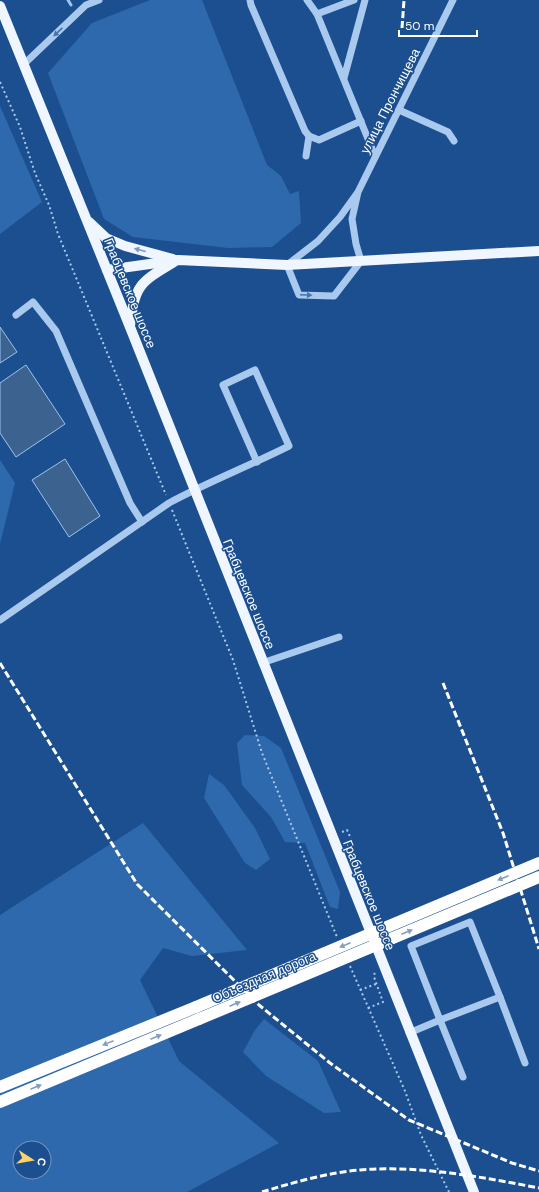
<svg xmlns="http://www.w3.org/2000/svg" width="539" height="1192" font-family="'DM Sans',sans-serif">
  <style>
    .green { fill: #2e69ad; fill-rule: evenodd }
    .water { fill: #3c6290; stroke: #9cc4f0 }
    .lines { fill: none; stroke-linecap: round; stroke-linejoin: round }
    .stream { stroke: #9cc4f0; stroke-width: 3 }
    .path { stroke: #a9c9ee; stroke-width: 2; stroke-dasharray: 2 3; stroke-linecap: butt }
    .minor { stroke: #a9c9ee; stroke-width: 7 }
    .major { stroke: #f0f6ff; stroke-width: 10 }
    .highway { stroke: #fff; stroke-width: 12 }
    .rail { stroke: #fff; stroke-width: 3; stroke-dasharray: 7 3; stroke-linecap: butt }
    .highway-bridge { stroke: #fff; stroke-width: 12 }
    .oneway { fill: #4674ac }
    .oneway2 { fill: #7b9ac1 }
    .oneway3 { fill: #829ec1 }
    .labels { text-anchor: middle; dominant-baseline: central; stroke-width: 3; stroke-linejoin: round; paint-order: stroke }
    .street-label { font-size: 13px; fill: #fff; stroke: #1b4f8f }
  </style>
  <rect width="100%" height="100%" fill="#1b4f8f"/>
  <g class="green">
    <polygon points="150,0 202,0 267,165 281,176 290,194 299,191 301,223 272,247 228,248 133,237 104,219 48,73 92,23"/>
    <polygon points="0,106 42,202 0,234"/>
    <polygon points="0,460 15,483 0,544"/>
    <polygon points="245,735 264,736 281,748 340,892 338,909 330,907 305,843 285,842 271,817 242,785 237,743"/>
    <polygon points="209,774 224,785 255,828 270,859 256,870 245,863 204,798"/>
    <path d="M 143,823 L 247,950 L 192,956 L 163,948 L 140,980 L 179,1061 L 279,1143 L 187,1192 L 0,1192 L 0,915 ZM 20,1148 L 44,1148 L 44,1172 L 20,1172 Z"/>
    <polygon points="264,1019 318,1061 341,1112 324,1113 266,1076 243,1052 255,1030"/>
  </g>
  <g class="water">
    <polygon points="0,327 17,352 0,363"/>
    <polygon points="26,365 65,424 16,457 0,433 0,383"/>
    <polygon points="65,459 100,516 69,537 32,480"/>
  </g>
  <g class="lines">
    <polyline class="stream" points="68,0 71,5"/>
    <g class="path">
      <polyline points="0,82 20,127 35,173 49,205 58,234 166,495"/>
      <polyline points="172,510 233,660 262,753 337,937"/>
      <polyline points="342,832 347,830 353,843 347,845"/>
      <polyline points="350,966 405,1091 421,1135 449,1192"/>
      <polyline points="360,990 376,984"/>
      <polyline points="368,1008 383,1002 374,977 375,970"/>
    </g>
    <g class="minor">
      <polyline points="250,0 251,5 305,131 309,136 306,156"/>
      <polyline points="307,0 317,14"/>
      <polyline points="354,0 317,14 375,156"/>
      <polyline points="23,65 86,5 99,0"/>
      <polyline points="344,78 365,0"/>
      <polyline points="399,110 448,132 454,141"/>
      <polyline points="309,136 319,140 361,121"/>
      <polyline points="358,192 352,219 356,244 361,261 334,296 299,295 287,265 318,241 340,217 358,192 453,0"/>
      <polyline points="16,315 33,302 56,331 130,503 142,522"/>
      <path d="M 0,620 L 169,503 C 208,482 249,466 289,446 L 255,370 L 223,385 L 257,462"/>
      <polyline points="262,663 339,637"/>
      <polygon points="470,922 500,997 440,1020 411,946"/>
      <polyline points="500,997 525,1063"/>
      <polyline points="409,1033 440,1020 463,1077"/>
    </g>
    <g class="major">
      <polyline points="0,6 130,327 474,1192"/>
      <polyline points="89,222 106,238 125,246 173,259"/>
      <polyline points="107,270 178,260 287,265 539,251"/>
      <path d="M 130,326 C 135,285 139,283 174,262"/>
    </g>
    <g class="highway">
      <polyline points="0,1087 196,1007"/>
      <polyline points="0,1102 199,1019"/>
    </g>
    <g class="rail">
      <polyline points="402,28 404,0"/>
      <polyline points="0,663 137,884 259,1005 330,1063 409,1120 512,1163 539,1171"/>
      <polyline points="443,683 503,833 539,949"/>
      <path d="M 262,1192 C 291,1183 331,1172 360,1170 C 420,1165 481,1177 539,1188"/>
    </g>
    <g class="highway-bridge">
      <polyline points="196,1007 539,863"/>
      <polyline points="199,1019 539,877"/>
    </g>
  </g>
  <defs><path id="oneway-solid" d="M-6-.8H1V-3.2L6.5 0L1 3.2V.8H-6Z"/></defs>
  <g class="oneway">
    <use href="#oneway-solid" transform="translate(58 32) rotate(137)"/>
    <use href="#oneway-solid" transform="translate(306 295) rotate(3)"/>
  </g>
  <use class="oneway2" href="#oneway-solid" transform="translate(140 250) rotate(-165)"/>
  <g class="oneway3">
    <use href="#oneway-solid" transform="translate(503 878) rotate(157)"/>
    <use href="#oneway-solid" transform="translate(407 932) rotate(-23)"/>
    <use href="#oneway-solid" transform="translate(345 945) rotate(157)"/>
    <use href="#oneway-solid" transform="translate(235 1004) rotate(-23)"/>
    <use href="#oneway-solid" transform="translate(156 1037) rotate(-23)"/>
    <use href="#oneway-solid" transform="translate(108 1043) rotate(158)"/>
    <use href="#oneway-solid" transform="translate(36 1087) rotate(-23)"/>
  </g>
  <g class="labels">
    <g class="street-label">
      <text transform="translate(390 101) rotate(-63)">улица Прончищева</text>
      <text transform="translate(130 293) rotate(68)">Грабцевское шоссе</text>
      <text transform="translate(249 594) rotate(68)">Грабцевское шоссе</text>
      <text transform="translate(369 895) rotate(68)">Грабцевское шоссе</text>
      <text transform="translate(264 977) rotate(-23)">Объездная дорога</text>
    </g>
  </g>
  <g transform="translate(32 1160) rotate(102)"><circle r="19" fill="#1b4f8f" stroke="#7695bc"/>
  <path d="M0-3L7 15L0 10L-7 15Z" fill="#ffd166"/>
  <text y="-6" font-size="11" font-weight="bold" text-anchor="middle" fill="#ffffff">С</text>
  </g>
  <path d="M399 30v6h78v-6" fill="none" stroke="#ffffff" stroke-width="2"/>
  <text x="405" y="30" font-size="12" fill="#ffffff" stroke="#1b4f8f" stroke-width="3" paint-order="stroke">50 m</text>
</svg>
